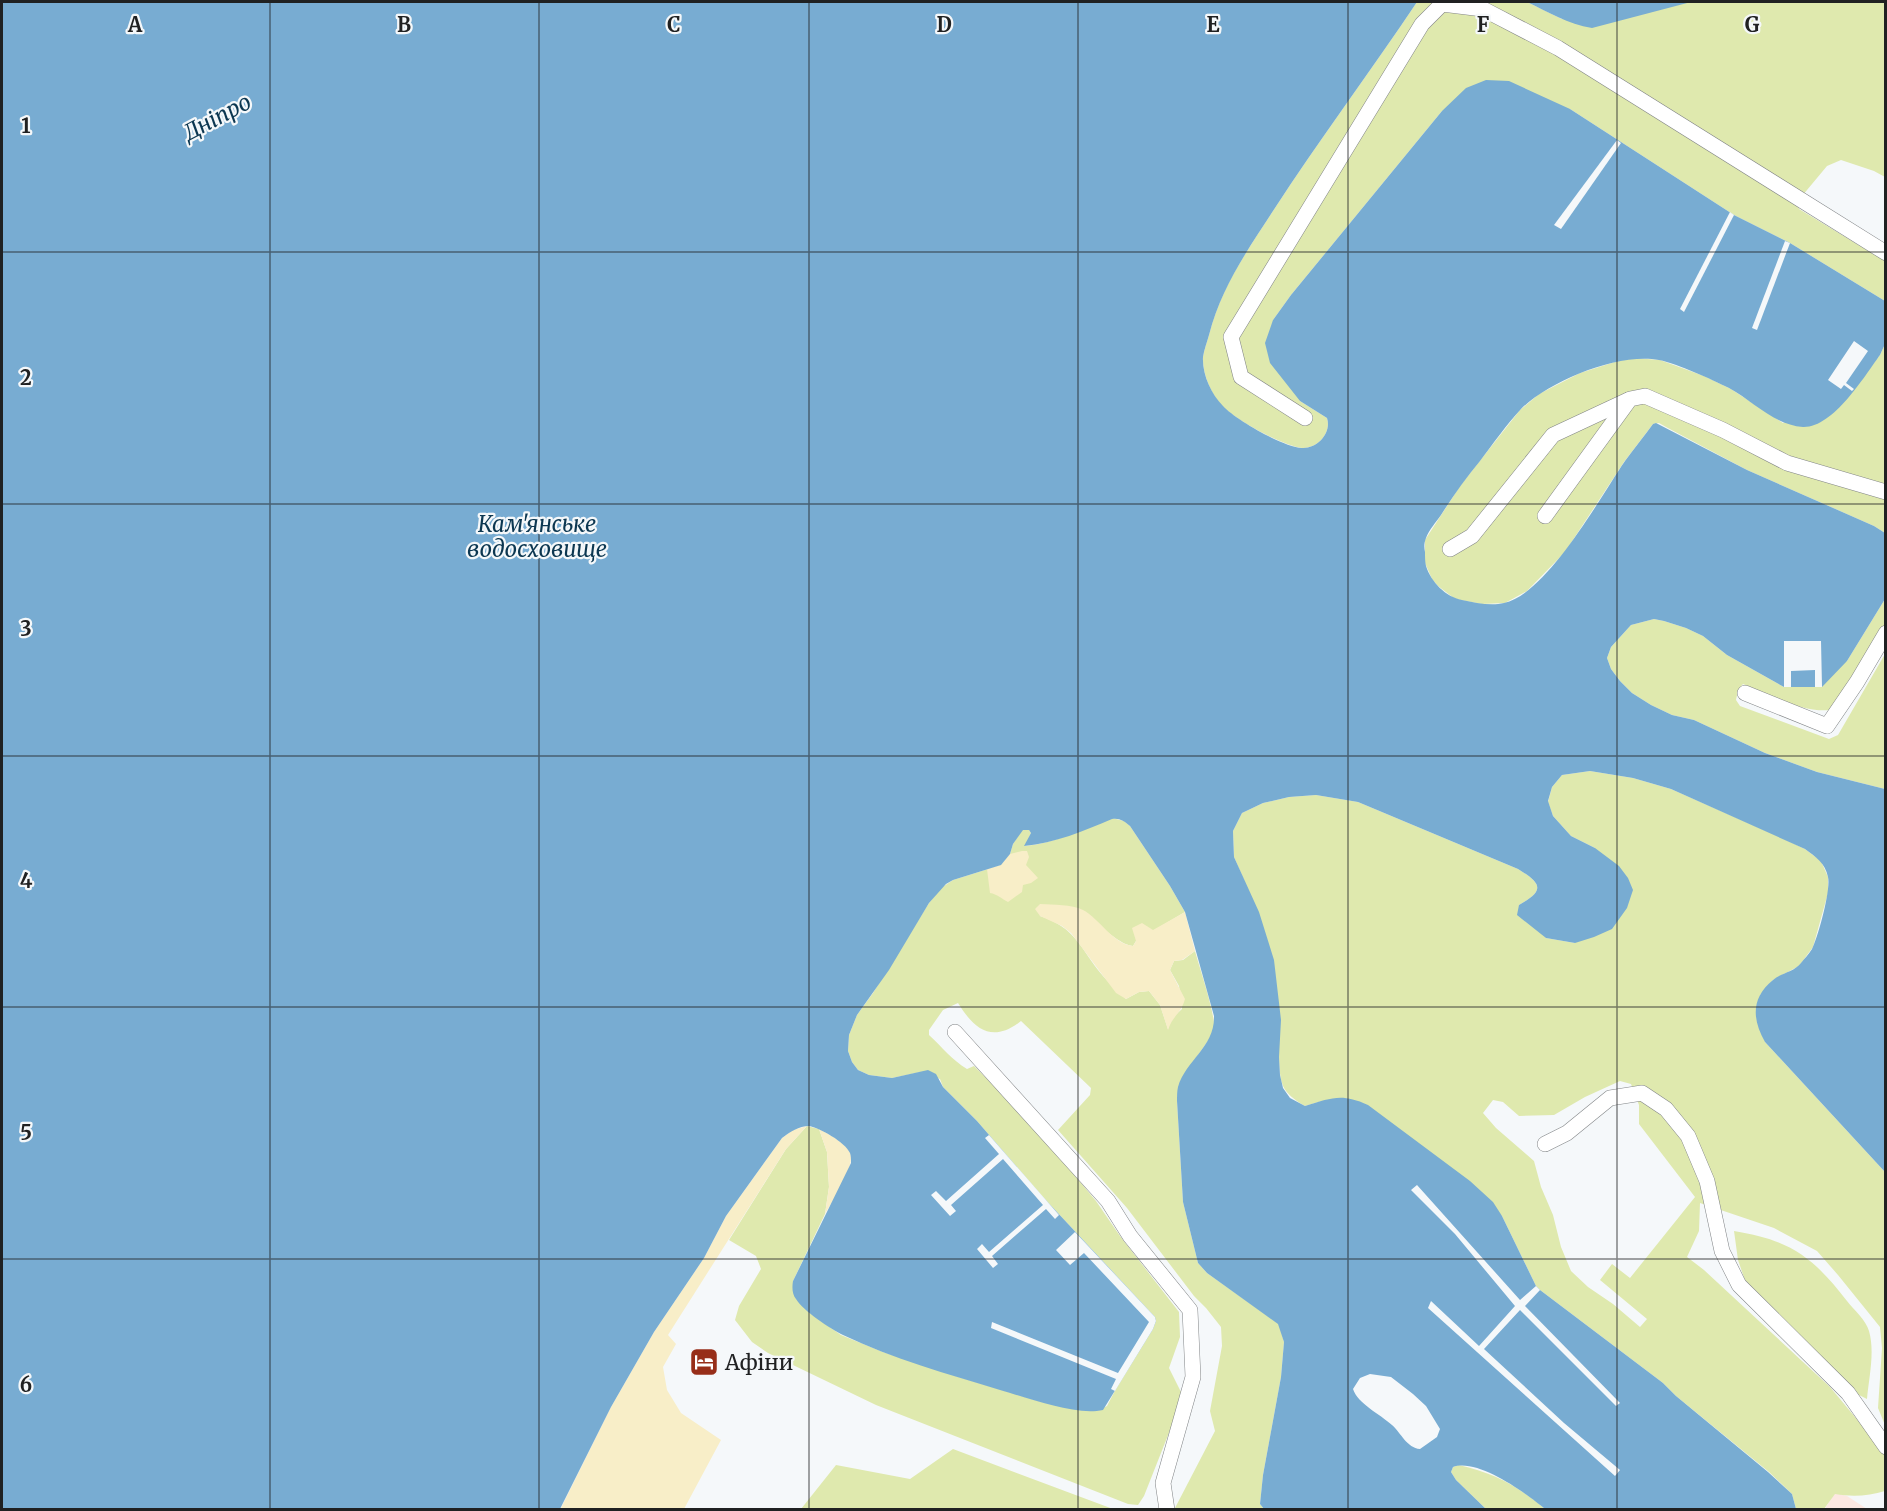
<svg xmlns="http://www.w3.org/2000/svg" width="1887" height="1511" font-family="Merriweather,serif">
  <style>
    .industrial { fill: #fde8e2 }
    .green { fill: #dfe9ae; fill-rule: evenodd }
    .sand { fill: #f8eec8 }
    .water { fill: #78acd2; fill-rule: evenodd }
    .pier { fill: #f5f8fa }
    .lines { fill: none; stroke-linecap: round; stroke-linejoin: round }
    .street-casing { stroke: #828587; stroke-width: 16 }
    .street { stroke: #fff; stroke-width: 15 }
    .grid { fill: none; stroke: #202122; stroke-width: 1.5; stroke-opacity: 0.55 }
    .labels { text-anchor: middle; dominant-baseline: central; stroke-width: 4.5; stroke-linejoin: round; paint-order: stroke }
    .poi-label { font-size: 21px; fill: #202122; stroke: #f5f8fa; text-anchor: start }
    .water-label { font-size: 22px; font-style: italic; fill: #0c3751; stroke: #f5f8fa }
    .grid-label { font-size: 20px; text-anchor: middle; font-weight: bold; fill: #202122; stroke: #f5f8fa; stroke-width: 4.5; stroke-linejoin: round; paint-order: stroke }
  </style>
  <rect width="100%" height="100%" fill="#f5f8fa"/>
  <polygon class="industrial" points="1835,1493 1847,1496 1867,1509 1824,1510"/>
  <g class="green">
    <path d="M 1417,2 L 1527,2 L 1562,19 L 1691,2 L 1885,2 L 1885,177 L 1874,171 L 1841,160 L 1827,166 L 1797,202 L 1799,209 L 1885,261 L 1885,301 L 1790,243 L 1734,215 L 1570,109 L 1442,111 L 1291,295 L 1273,320 L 1300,401 L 1327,418 C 1332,433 1317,449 1302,448 C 1283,446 1236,420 1222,406 C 1211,394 1202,373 1203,357 C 1204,350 1207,342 1209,335 C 1221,287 1247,251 1273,211 C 1319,140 1370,72 1417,2 Z"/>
    <polygon points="1885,344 1885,533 1874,526 1747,470 1666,427 1659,423 1653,424 1624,462 1565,552 1527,591 1505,603 1482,604 1455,599 1438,586 1432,579 1425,563 1425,540 1460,486 1520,410 1539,394 1580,373 1618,361 1635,358 1660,360 1704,376 1731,389 1783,423 1852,391 1880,355"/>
    <path d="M 1885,599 L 1885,625 L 1838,702 L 1831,710 C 1802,713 1769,695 1743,684 L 1738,690 L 1736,700 L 1740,706 L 1829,739 L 1838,735 L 1885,654 L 1885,789 L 1817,772 L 1765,753 L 1694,720 L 1672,715 L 1651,705 L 1632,693 L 1620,681 L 1611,669 L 1607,658 L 1611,647 L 1631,625 L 1654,619 L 1664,621 L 1686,628 L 1703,636 L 1727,655 L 1784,687 L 1802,686 L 1847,661 Z"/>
    <path d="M 1590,771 L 1633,778 L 1671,789 L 1780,837 L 1805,849 L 1821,861 L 1828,877 L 1828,893 L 1813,947 L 1799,966 L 1773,980 L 1760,995 L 1765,1042 L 1885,1172 L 1885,1425 L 1878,1408 L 1882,1348 L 1880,1327 L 1838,1275 L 1817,1251 L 1774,1228 L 1700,1203 L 1699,1231 L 1687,1257 L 1704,1270 L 1830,1387 L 1875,1441 L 1885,1456 L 1885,1491 C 1869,1496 1852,1497 1835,1494 L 1824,1509 L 1796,1509 L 1792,1494 L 1769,1472 L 1676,1396 L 1663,1383 L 1540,1290 L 1536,1286 L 1502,1216 L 1322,1101 L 1305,1106 C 1281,1092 1280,1084 1279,1057 L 1244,880 L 1234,857 L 1233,831 L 1242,813 L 1263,803 L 1289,797 L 1316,795 L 1358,802 L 1518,869 C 1542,884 1545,890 1519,905 L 1546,938 L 1575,943 L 1595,848 L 1571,836 L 1553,816 L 1548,802 L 1552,787 L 1562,775 ZM 1620,1081 L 1631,1084 L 1639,1105 L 1639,1124 L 1695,1197 L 1630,1278 L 1612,1264 L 1600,1280 L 1647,1319 L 1640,1327 L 1613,1304 L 1588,1287 L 1571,1271 L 1561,1247 L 1553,1215 L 1541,1187 L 1534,1161 L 1496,1128 L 1483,1113 L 1493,1100 L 1503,1102 L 1519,1116 L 1554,1115 L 1585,1097 Z"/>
    <path d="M 1112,818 L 1124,821 L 1130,826 L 1170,886 L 1185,912 L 1136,941 L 1133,946 C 1118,945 1095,920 1082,910 L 1040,916 C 1077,928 1080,949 1103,976 C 1110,984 1118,992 1126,999 L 1139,992 L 1149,991 L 1160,1005 L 1168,1029 L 1171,1019 L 1182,1009 L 1179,986 L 1170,970 L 1174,961 L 1183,960 L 1195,951 C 1199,966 1216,1016 1214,1028 C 1213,1035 1207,1042 1203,1048 C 1190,1067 1179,1078 1177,1101 L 1183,1202 L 1198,1263 L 1207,1273 L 1279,1324 L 1284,1342 L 1281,1377 L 1263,1475 L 1260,1504 L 1264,1509 L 1177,1510 L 1175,1508 L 1215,1431 L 1210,1411 L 1222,1346 L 1221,1327 L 1206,1308 L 1194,1296 L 1127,1208 L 1058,1130 L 1090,1095 L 1091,1088 L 1021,1021 C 992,1044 974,1029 958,1003 L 943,1010 L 929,1030 L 929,1035 C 942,1047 952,1060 967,1069 L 974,1066 L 1026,1117 L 1096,1201 L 1120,1236 L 1179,1312 L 1180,1337 L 1169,1368 L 1182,1394 L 1176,1415 L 1144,1496 L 1138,1505 L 1128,1504 L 876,1405 L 768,1353 L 752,1342 L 735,1320 L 739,1306 L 761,1269 L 756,1256 L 729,1240 L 786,1149 L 807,1126 L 819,1129 L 827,1152 L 829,1187 L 825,1214 L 793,1281 L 810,1313 L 841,1335 L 883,1352 L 959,1377 L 1042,1402 L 1080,1410 L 1097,1411 L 1107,1406 L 1120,1381 L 1153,1329 L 1155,1317 L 1042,1196 L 977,1121 L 943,1087 L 940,1079 L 921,1072 L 892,1078 L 869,1075 L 858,1070 L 852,1062 L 848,1051 L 849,1035 L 857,1015 L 873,993 L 929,903 L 941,888 L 953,880 L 1001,865 L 1010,854 L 1013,844 L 1022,830 L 1029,830 L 1031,833 L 1025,846 C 1055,843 1084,829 1112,818 Z"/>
    <path d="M 1734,1231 C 1790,1240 1813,1257 1847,1301 C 1854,1310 1866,1320 1869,1331 C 1875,1352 1869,1377 1867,1399 L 1853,1392 L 1748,1289 L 1738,1260 Z"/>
    <polygon points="953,1449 1113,1509 801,1509 836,1465 910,1479"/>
    <path d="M 1459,1465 C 1494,1473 1518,1486 1545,1509 L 1486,1509 L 1456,1480 L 1451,1472 L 1453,1467 Z"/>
  </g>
  <g class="sand">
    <path d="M 1022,851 L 1027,851 L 1029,857 L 1026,865 L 1038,878 L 1031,883 L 1023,885 L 1022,892 L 1008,902 C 1002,899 997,894 990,893 L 987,869 L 1001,865 L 1010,854 Z"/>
    <path d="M 1040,904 C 1054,905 1071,904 1083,910 C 1100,919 1113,944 1133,946 L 1136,941 L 1132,928 L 1142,923 L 1153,930 L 1185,912 L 1195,951 L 1182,960 L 1174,961 L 1170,970 L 1185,999 C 1181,1014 1173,1015 1168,1030 L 1160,1005 L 1149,991 L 1139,992 L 1126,999 L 1116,993 L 1071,933 L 1062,926 L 1040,916 L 1035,909 Z"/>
    <polygon points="807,1126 786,1149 668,1335 676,1344 663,1367 667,1390 681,1413 721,1440 684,1509 560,1510 611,1407 654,1332 704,1258 726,1216 782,1138 793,1130"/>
    <path d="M 819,1129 C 829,1134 845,1143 850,1152 C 856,1167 833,1200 825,1214 L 829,1187 L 827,1152 Z"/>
  </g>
  <g class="water">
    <path d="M 2,2 L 1417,2 C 1370,72 1319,140 1273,211 C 1247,251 1221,288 1209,335 C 1207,342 1204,350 1203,357 C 1202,374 1211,394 1223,406 C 1236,420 1283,447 1302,448 C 1317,449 1332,433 1327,418 L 1300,401 L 1270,363 L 1265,343 L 1273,320 L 1291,295 L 1442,111 L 1466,88 L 1486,80 L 1509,81 L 1570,109 L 1734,215 L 1790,243 L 1885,301 L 1885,344 L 1880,355 C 1864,377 1833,428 1803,427 C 1774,425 1753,401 1729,388 C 1711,379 1678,364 1659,360 C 1619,352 1549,381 1521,409 C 1506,425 1493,444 1480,461 C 1466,478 1453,496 1441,515 C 1436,522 1429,530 1426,538 C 1424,543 1424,547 1425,552 C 1425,557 1425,562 1426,566 C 1431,582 1446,597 1462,600 C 1476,603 1491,606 1504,603 C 1547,594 1601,496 1625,461 C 1634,449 1644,436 1653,424 L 1656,423 L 1747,470 L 1874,526 L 1885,533 L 1885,599 L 1847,661 L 1822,687 L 1784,687 L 1727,655 L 1703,636 L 1686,628 L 1664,621 L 1654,619 L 1631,625 L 1611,647 L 1607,658 L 1611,669 L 1620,681 L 1632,693 L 1651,705 L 1672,715 L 1694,720 L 1765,753 L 1817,772 L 1885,789 L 1885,1172 L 1765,1042 C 1752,1019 1751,998 1773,980 C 1781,973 1794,972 1801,963 C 1804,959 1809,954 1812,949 C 1818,937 1831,890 1828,877 C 1825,863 1816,857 1805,849 L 1671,789 L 1633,778 L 1590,771 L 1562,775 L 1552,787 L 1548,801 L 1553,816 L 1571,836 L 1595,848 L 1619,866 L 1628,878 L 1633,890 L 1627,908 L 1612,929 L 1594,937 L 1575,943 L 1546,938 L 1517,915 L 1519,905 C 1545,890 1542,884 1518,869 L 1358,802 L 1316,795 L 1289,797 L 1263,803 L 1242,813 L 1233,831 L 1234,857 L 1259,912 L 1274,960 L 1281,1020 L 1279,1057 L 1280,1075 L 1283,1088 L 1290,1098 L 1305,1106 C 1332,1098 1341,1093 1368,1105 L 1470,1181 L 1493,1202 L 1502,1216 L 1536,1286 L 1540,1290 L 1663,1383 L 1676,1396 L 1768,1472 L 1792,1494 L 1796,1509 L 1545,1509 C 1527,1494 1478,1458 1453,1467 L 1451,1472 L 1456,1480 L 1486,1509 L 1264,1509 L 1260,1504 L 1263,1475 L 1281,1377 L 1284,1342 L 1278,1324 L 1207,1273 L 1198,1263 L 1183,1202 L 1177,1101 C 1177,1097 1177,1091 1178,1087 C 1186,1060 1215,1047 1214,1016 L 1185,912 L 1170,886 L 1130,826 C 1124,821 1120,818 1112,819 C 1084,831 1055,843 1024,846 L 1031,833 L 1029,830 L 1023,830 L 1013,844 L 1010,854 L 1001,865 L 953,880 L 946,884 L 929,903 L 889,970 L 857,1015 L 849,1035 L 848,1051 L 852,1062 L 858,1070 L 869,1075 L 892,1078 L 928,1070 L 936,1074 L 943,1087 L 977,1121 L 1042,1196 L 1155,1317 L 1156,1321 L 1153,1329 L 1103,1410 C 1075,1416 1028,1398 1000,1390 C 948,1374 893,1359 843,1335 C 831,1329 803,1311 796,1299 C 792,1294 792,1287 793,1281 L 851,1163 C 851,1159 851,1156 850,1153 C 845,1142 820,1128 809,1126 C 799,1126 790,1132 782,1138 L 726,1216 L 704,1258 L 654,1332 L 611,1407 L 560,1509 L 2,1510 ZM 1370,1374 L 1391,1377 L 1413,1394 L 1426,1406 L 1440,1429 L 1437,1437 L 1420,1449 C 1407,1448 1401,1433 1392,1425 C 1380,1414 1358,1404 1353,1389 L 1360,1378 Z"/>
    <path d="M 1527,2 L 1691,2 L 1592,28 C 1568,24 1548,12 1527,2 Z"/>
  </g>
  <g class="pier">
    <polygon points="1617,140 1621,143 1561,229 1554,225"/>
    <polygon points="1730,212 1734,215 1684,312 1680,309"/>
    <polygon points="1785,241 1790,243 1757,330 1752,328"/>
    <polygon points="1854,341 1868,351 1846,383 1854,389 1852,391 1844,385 1841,389 1828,380"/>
    <polygon points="1784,641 1821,641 1822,687 1815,687 1815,670 1791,671 1791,687 1784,687"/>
    <polygon points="989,1135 1059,1215 1055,1219 1046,1209 992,1256 998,1264 993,1268 977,1249 982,1244 989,1252 1043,1205 1003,1159 951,1205 956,1211 950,1216 931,1195 936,1191 946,1201 999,1154 985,1138"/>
    <polygon points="1417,1185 1520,1300 1536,1286 1540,1290 1525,1306 1620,1403 1616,1406 1520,1310 1484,1349 1564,1423 1620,1470 1615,1476 1428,1308 1431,1301 1479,1346 1515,1306 1455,1234 1411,1190"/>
    <polygon points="1075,1232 1155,1317 1156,1321 1153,1329 1115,1391 1111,1389 1116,1379 991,1328 992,1322 1118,1373 1149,1322 1084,1253 1070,1265 1056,1250"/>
  </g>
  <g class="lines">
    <g class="street-casing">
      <g id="street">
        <polyline points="1305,418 1241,377 1231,337 1422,24 1442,4 1483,9 1558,48 1886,253"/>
        <polyline points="1545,516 1630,399 1645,396 1723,430 1787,463 1886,492"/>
        <polyline points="1450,549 1472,536 1553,435 1628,400"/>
        <polyline points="1745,693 1827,726 1857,682 1886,633"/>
        <polyline points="955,1032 1108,1201 1130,1236 1190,1310 1193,1377 1163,1483 1167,1510"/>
        <polyline points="1545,1144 1567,1133 1610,1098 1642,1093 1666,1109 1688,1136 1707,1181 1722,1251 1739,1285 1848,1393 1886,1447"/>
      </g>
    </g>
    <use href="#street" class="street"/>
  </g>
  <path class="grid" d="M 270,2 L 270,1510M 539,2 L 539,1510M 809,2 L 809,1510M 1078,2 L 1078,1510M 1348,2 L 1348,1510M 1617,2 L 1617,1510M 2,252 L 1886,252M 2,504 L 1886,504M 2,756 L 1886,756M 2,1007 L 1886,1007M 2,1259 L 1886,1259"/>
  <defs>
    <g id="hotel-square" transform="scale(1.5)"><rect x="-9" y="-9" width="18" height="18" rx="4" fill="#972e19" stroke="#f5f8fa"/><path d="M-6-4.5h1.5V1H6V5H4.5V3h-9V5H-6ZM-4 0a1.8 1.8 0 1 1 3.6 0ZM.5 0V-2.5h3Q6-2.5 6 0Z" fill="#fff"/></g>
  </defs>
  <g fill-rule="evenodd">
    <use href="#hotel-square" x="704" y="1362"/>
  </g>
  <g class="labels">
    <g class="poi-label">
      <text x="725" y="1362">Афіни</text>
    </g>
    <g class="water-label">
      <text transform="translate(217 117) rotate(-28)">Дніпро</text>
      <text x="537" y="524">Кам'янське<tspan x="537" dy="25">водосховище</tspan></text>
    </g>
  </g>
  <g class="grid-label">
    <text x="135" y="32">A</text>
    <text x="404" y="32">B</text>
    <text x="674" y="32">C</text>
    <text x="944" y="32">D</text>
    <text x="1213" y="32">E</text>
    <text x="1483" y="32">F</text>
    <text x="1752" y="32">G</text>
    <text x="26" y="133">1</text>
    <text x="26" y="385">2</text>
    <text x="26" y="636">3</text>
    <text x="26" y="888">4</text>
    <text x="26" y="1140">5</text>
    <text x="26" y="1392">6</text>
  </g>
  <rect width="1887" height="1511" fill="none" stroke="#202122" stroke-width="6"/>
</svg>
